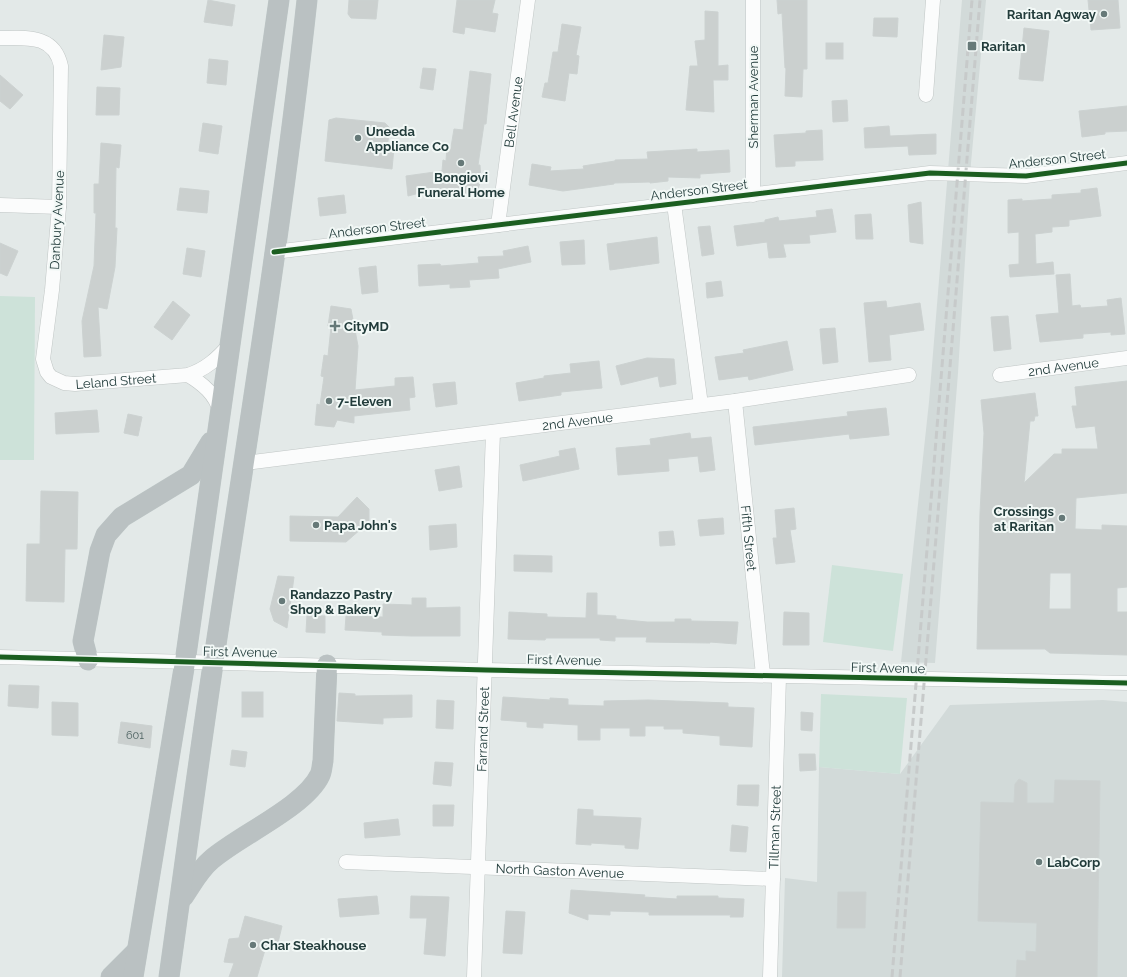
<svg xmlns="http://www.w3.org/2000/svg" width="1127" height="977" font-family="Raleway,sans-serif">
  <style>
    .built { fill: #d2dad9 }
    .green { fill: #cde2d9 }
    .building { fill: #cbd0cf; stroke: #ccd2d1; fill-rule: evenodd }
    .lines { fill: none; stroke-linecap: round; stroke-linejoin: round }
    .minor-casing { stroke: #c0c6c5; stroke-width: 15 }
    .highway-casing { stroke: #bcc5c5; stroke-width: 21 }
    .minor { stroke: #fbfcfc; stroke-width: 14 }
    .highway { stroke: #bac1c2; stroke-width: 20 }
    .rail { stroke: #c7caca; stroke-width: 3; stroke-dasharray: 8 4; stroke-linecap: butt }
    .cycleway-casing { stroke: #f2f8f6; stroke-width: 8 }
    .cycleway { stroke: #1b5e20; stroke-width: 5 }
    .poi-dot { fill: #667978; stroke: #f2f8f6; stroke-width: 1.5 }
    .labels { text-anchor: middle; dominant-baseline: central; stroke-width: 4; stroke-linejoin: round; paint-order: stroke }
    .number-label { font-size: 11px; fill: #4d6261 }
    .poi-label { font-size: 13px; font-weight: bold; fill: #223c3b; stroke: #f2f8f6; text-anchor: start }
    .street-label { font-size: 13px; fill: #223c3b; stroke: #f2f8f6 }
  </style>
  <rect width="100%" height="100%" fill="#e3e9e8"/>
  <g class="built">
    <polygon points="962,0 986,0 971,163 958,373 935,663 901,662 929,402"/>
    <polygon points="1103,700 1127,702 1127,977 782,977 785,878 817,882 819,767 900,774 950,705"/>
  </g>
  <g class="green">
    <polygon points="0,296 35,297 34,460 0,460"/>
    <polygon points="832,565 903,574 893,651 823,642"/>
    <polygon points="821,694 907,698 900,774 819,767"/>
  </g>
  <g class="building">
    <polygon points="208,0 235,5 232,26 204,22"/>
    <polygon points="349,0 378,0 376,19 351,18 348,14"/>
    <polygon points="457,0 495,0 492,13 498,14 495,32 465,27 464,34 453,32"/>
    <polygon points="777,0 807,0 807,69 803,69 802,97 785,96 786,68 785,68 782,13 778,14"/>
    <polygon points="1088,0 1118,0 1120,28 1091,30"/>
    <polygon points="705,11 718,12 718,66 728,65 728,80 713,80 714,112 686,110 690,66 698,66 695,41 705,40"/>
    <polygon points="874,18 898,18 897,37 873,36"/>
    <polygon points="562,24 581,27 576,55 579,56 577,74 569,73 565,101 542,97 545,83 548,83 553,52 558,52"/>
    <polygon points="1024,28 1049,31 1043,81 1019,79"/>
    <polygon points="104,35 124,37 121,67 101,70"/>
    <rect x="826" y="43" width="17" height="16"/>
    <polygon points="209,59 228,61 226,85 207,83"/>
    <polygon points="423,68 436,69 433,90 420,88"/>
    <polygon points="470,71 491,74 486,124 484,124 478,165 480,165 481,180 476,195 435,189 408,196 406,176 442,171 443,160 446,161 447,147 451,147 454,129 463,130"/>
    <polygon points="0,75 23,95 10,109 0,101"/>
    <polygon points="97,87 120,88 119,115 96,115"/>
    <polygon points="847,100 848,121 833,122 832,101"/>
    <polygon points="1127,106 1127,131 1105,132 1105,134 1082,137 1079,111"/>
    <polygon points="336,118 385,123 390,128 387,147 394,148 392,169 325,161 329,120"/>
    <polygon points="203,123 222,126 218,154 199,151"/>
    <polygon points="889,126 890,136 936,134 936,154 909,155 908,146 865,148 864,128"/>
    <polygon points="822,130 823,160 795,161 795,166 776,167 774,135 806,133 806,131"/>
    <polygon points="101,143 121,145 119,168 116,167 115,228 117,228 115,267 107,309 98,307 101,356 84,357 82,321 94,266 96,213 94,213 94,184 99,184"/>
    <polygon points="697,149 697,152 729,150 730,172 700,174 700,178 668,177 668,181 650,183 650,182 614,183 614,184 563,191 529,185 532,164 551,167 550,171 584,169 583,166 615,161 615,160 648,159 647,152"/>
    <polygon points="180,188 209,191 207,213 177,210"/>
    <polygon points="1097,188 1101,216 1069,220 1069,226 1052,227 1052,232 1035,234 1036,264 1053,262 1054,274 1010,277 1009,265 1019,264 1019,232 1008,233 1008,200 1022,199 1022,201 1052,199 1052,195 1081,193 1081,190"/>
    <polygon points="344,195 346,213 320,216 318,198"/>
    <polygon points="921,202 923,244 910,242 908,205"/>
    <polygon points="832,209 836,232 809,235 810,243 783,244 786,257 769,258 767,242 737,246 734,226 765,222 765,220 778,217 779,221 817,217 816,211"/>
    <polygon points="871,214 873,239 856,239 855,215"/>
    <polygon points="710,226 714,254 702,256 698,227"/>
    <polygon points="657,237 659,263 610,270 607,244"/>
    <polygon points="584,240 585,264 562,265 560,242"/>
    <polygon points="0,243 18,251 7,276 0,273"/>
    <polygon points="528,246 531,262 498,269 499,278 469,280 470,287 450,288 450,284 419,286 418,265 440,264 441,266 479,263 478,257 504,256 503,251"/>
    <polygon points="187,248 205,251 201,277 183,274"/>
    <polygon points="376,266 378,292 362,294 359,268"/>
    <polygon points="1070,274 1072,306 1080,305 1081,308 1108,306 1107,300 1121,298 1125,334 1111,335 1111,332 1083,334 1083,338 1040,342 1036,315 1059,313 1056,275"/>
    <polygon points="721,281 723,296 707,298 706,283"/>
    <polygon points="173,301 190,315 172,340 154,327"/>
    <polygon points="886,301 887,308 920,303 924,330 889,335 891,360 869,362 864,303"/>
    <polygon points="331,306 351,309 358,346 355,390 395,386 395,378 413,377 415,397 409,398 410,410 354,416 354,423 337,420 334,427 315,425 317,404 320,405 324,377 321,376 324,355 328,356 331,327 328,326"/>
    <polygon points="1008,316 1011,349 994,351 991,317"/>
    <polygon points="835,328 838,362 823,364 820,329"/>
    <polygon points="787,341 793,370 749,380 748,376 719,380 715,357 744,353 743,350"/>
    <polygon points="647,358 674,359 676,384 660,387 658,376 621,385 616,366"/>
    <polygon points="599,361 602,388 561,392 561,395 519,401 516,383 544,378 544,376 571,373 570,364"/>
    <path d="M 1127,381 L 1127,493 L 1076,498 L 1075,529 L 1102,530 L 1102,525 L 1127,526 L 1127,587 L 1117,588 L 1117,612 L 1127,612 L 1127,655 L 1050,653 L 1045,649 L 977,649 L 980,513 L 984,433 L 981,400 L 1035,393 L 1038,416 L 1035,416 L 1034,421 L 1030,421 L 1024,483 L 1054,454 L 1062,454 L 1062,449 L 1098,449 L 1095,426 L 1076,428 L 1072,406 L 1077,406 L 1075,387 ZM 1050,573 L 1071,573 L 1071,609 L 1049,609 Z"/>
    <polygon points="455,382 457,404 436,407 433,384"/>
    <polygon points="886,408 889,435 850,439 849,434 755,445 753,427 848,416 847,412"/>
    <polygon points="97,410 99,432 56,434 55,413"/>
    <polygon points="128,414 142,417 138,436 124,433"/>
    <polygon points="690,433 691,439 711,437 715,470 700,472 698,456 668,459 669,471 618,475 616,448 651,445 650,439"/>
    <polygon points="575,448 579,469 523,481 520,465 560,456 559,451"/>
    <polygon points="459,466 462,487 439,491 435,470"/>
    <polygon points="41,491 78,492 77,549 65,549 64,602 26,601 27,544 40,544"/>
    <polygon points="357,497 369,509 369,522 346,542 290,541 290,516 338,517"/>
    <polygon points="794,508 796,529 790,530 795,562 776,564 773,538 777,538 775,510"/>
    <polygon points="723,518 724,534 700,536 698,520"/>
    <polygon points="456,524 457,547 430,550 429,526"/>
    <polygon points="673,531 675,545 660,546 659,532"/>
    <polygon points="514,555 552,556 552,572 514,571"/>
    <polygon points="278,576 294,577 287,628 274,621 270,609"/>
    <polygon points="587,593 597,593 597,615 616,616 616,619 647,622 675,622 675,619 691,619 691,621 738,622 736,644 710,642 710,643 646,642 647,637 615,637 615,641 600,640 600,638 546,638 545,640 508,639 509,612 547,614 547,617 586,618"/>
    <polygon points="412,598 426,598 426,608 460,607 460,636 412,636 382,635 382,632 345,630 346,616 383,617 383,604 412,605"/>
    <polygon points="784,612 809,613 809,645 783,645"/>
    <polygon points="307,615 325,616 325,633 306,632"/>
    <polygon points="9,685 39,686 38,708 8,706"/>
    <rect x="242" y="692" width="21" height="25"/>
    <polygon points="339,693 355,694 355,696 412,695 412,717 383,718 383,724 337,721"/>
    <polygon points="503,697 550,700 550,698 568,699 568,705 604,706 604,701 648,700 728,703 728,707 754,708 752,747 720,745 720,736 683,733 683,729 664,729 664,726 645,726 645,736 630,736 630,728 600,728 600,740 578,740 578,725 543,723 543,728 527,727 527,722 501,720"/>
    <polygon points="437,700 454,701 453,729 436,728"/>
    <polygon points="52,702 78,703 78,736 52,735"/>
    <polygon points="801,712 813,713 812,731 801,730"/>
    <polygon points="121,722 152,726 150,748 118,743"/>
    <polygon points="232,750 247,752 245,767 230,765"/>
    <polygon points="799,754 815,754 816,770 800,771"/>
    <polygon points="435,762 453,763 451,786 433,784"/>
    <polygon points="1019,779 1027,783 1027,803 1054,803 1055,780 1100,781 1097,977 1016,977 1017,960 1026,961 1026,951 1036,952 1037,923 978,921 981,802 1014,803 1015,784"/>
    <polygon points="738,785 759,785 758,806 737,805"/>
    <polygon points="433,805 454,805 453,826 433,826"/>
    <polygon points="578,809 593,810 593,816 641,818 638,849 625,848 625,845 591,843 591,845 576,844"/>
    <polygon points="398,819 400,835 365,838 364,823"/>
    <polygon points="732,825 748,827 746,852 730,851"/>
    <polygon points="571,890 645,895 644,897 677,899 677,896 718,896 718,898 744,899 743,917 730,917 731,915 649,915 649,912 610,911 610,915 588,914 588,920 569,913"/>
    <polygon points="838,892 866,892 865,928 837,928"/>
    <polygon points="377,896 379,914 340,917 338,899"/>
    <polygon points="411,896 449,897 445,956 424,954 427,918 410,918"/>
    <polygon points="506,911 525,912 522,954 503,953"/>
    <polygon points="245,916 282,926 276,951 265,950 257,977 229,977 234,963 224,962 229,939 239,938"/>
  </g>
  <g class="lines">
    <g class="minor-casing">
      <g id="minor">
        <polyline points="753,0 753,195"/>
        <path id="s1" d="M 0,38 C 26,38 54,34 61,66 L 59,207 L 52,290 L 43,359 L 47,372 L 51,377 L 64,383 L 75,384 L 188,375 C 206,369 217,359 230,344"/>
        <polyline points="926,95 933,0"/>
        <polyline points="674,204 701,405"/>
        <polyline points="0,205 59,207"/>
        <path id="s2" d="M 498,225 L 528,0"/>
        <polyline points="274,252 930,173 1026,176 1127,163"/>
        <path d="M 188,375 C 203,384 215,394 220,411"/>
        <path id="s3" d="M 1000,375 L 1127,358"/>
        <path id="s4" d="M 735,401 L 763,675"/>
        <path id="s5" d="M 245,463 L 735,401 L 909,375"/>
        <polyline points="0,657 486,670 1127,683"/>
        <path id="s6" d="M 346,862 L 773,879"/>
        <path id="s7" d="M 474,977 L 493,432"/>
        <path id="s8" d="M 770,977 L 779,677"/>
      </g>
    </g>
    <g class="highway-casing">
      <g id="highway">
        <polyline points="88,660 83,641 100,551 106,535 122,517 191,475 211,442"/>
        <path d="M 183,897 C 192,884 199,870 211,860 C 238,836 305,807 320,775 C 322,771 322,765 323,761 L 327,665"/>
        <polyline points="111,977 136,952"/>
        <polyline points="133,977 185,662 279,0"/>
        <path d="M 169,977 C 184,871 198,764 214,658 C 247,439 283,220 307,0"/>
      </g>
    </g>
    <use href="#minor" class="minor"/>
    <use href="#highway" class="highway"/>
    <g class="rail">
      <polyline points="892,977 972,0"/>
      <polyline points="900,977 980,0"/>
    </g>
    <g class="cycleway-casing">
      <g id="cycleway">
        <polyline points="274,252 930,173 1026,176 1127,163"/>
        <polyline points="0,657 486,670 1127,683"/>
      </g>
    </g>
    <use href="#cycleway" class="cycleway"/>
  </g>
  <g class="poi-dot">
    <circle cx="1104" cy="14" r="4"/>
    <rect x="967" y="41" width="10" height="10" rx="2"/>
    <circle cx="358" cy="138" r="4"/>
    <circle cx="461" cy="163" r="4"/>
    <path d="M333 320h4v4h4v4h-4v4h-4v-4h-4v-4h4z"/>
    <circle cx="329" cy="401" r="4"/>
    <circle cx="1062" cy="518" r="4"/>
    <circle cx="316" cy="525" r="4"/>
    <circle cx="282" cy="601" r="4"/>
    <circle cx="1039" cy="862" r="4"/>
    <circle cx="253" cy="945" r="4"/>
  </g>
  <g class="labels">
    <g class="number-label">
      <text x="135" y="735">601</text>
    </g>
    <g class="poi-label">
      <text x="1096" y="14" text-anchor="end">Raritan Agway</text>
      <text x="981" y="46">Raritan</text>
      <text x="366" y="131">Uneeda<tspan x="366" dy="15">Appliance Co</tspan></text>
      <text x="461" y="177" text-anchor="middle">Bongiovi<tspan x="461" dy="15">Funeral Home</tspan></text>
      <text x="344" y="326">CityMD</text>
      <text x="337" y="401">7-Eleven</text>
      <text x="1054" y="511" text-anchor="end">Crossings<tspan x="1054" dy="15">at Raritan</tspan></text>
      <text x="324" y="525">Papa John's</text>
      <text x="290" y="594">Randazzo Pastry<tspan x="290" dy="15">Shop &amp; Bakery</tspan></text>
      <text x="1047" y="862">LabCorp</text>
      <text x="261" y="945">Char Steakhouse</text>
    </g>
    <g class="street-label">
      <text transform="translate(753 97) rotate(-90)">Sherman Avenue</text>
      <text stroke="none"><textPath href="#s2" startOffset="114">Bell Avenue</textPath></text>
      <text transform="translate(1057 159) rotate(-6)">Anderson Street</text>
      <text transform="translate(699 190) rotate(-7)">Anderson Street</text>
      <text transform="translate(57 220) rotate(-87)">Danbury Avenue</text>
      <text transform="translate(377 228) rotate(-7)">Anderson Street</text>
      <text stroke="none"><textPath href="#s3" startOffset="64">2nd Avenue</textPath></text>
      <text stroke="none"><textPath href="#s1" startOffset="455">Leland Street</textPath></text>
      <text stroke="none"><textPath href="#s5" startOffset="335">2nd Avenue</textPath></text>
      <text stroke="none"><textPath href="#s4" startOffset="138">Fifth Street</textPath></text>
      <text transform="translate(240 652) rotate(1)">First Avenue</text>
      <text transform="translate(564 660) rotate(1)">First Avenue</text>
      <text transform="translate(888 668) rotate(1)">First Avenue</text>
      <text stroke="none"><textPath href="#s7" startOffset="248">Farrand Street</textPath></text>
      <text stroke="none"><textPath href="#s8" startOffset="150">Tillman Street</textPath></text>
      <text stroke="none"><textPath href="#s6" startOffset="214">North Gaston Avenue</textPath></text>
    </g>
  </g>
</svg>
